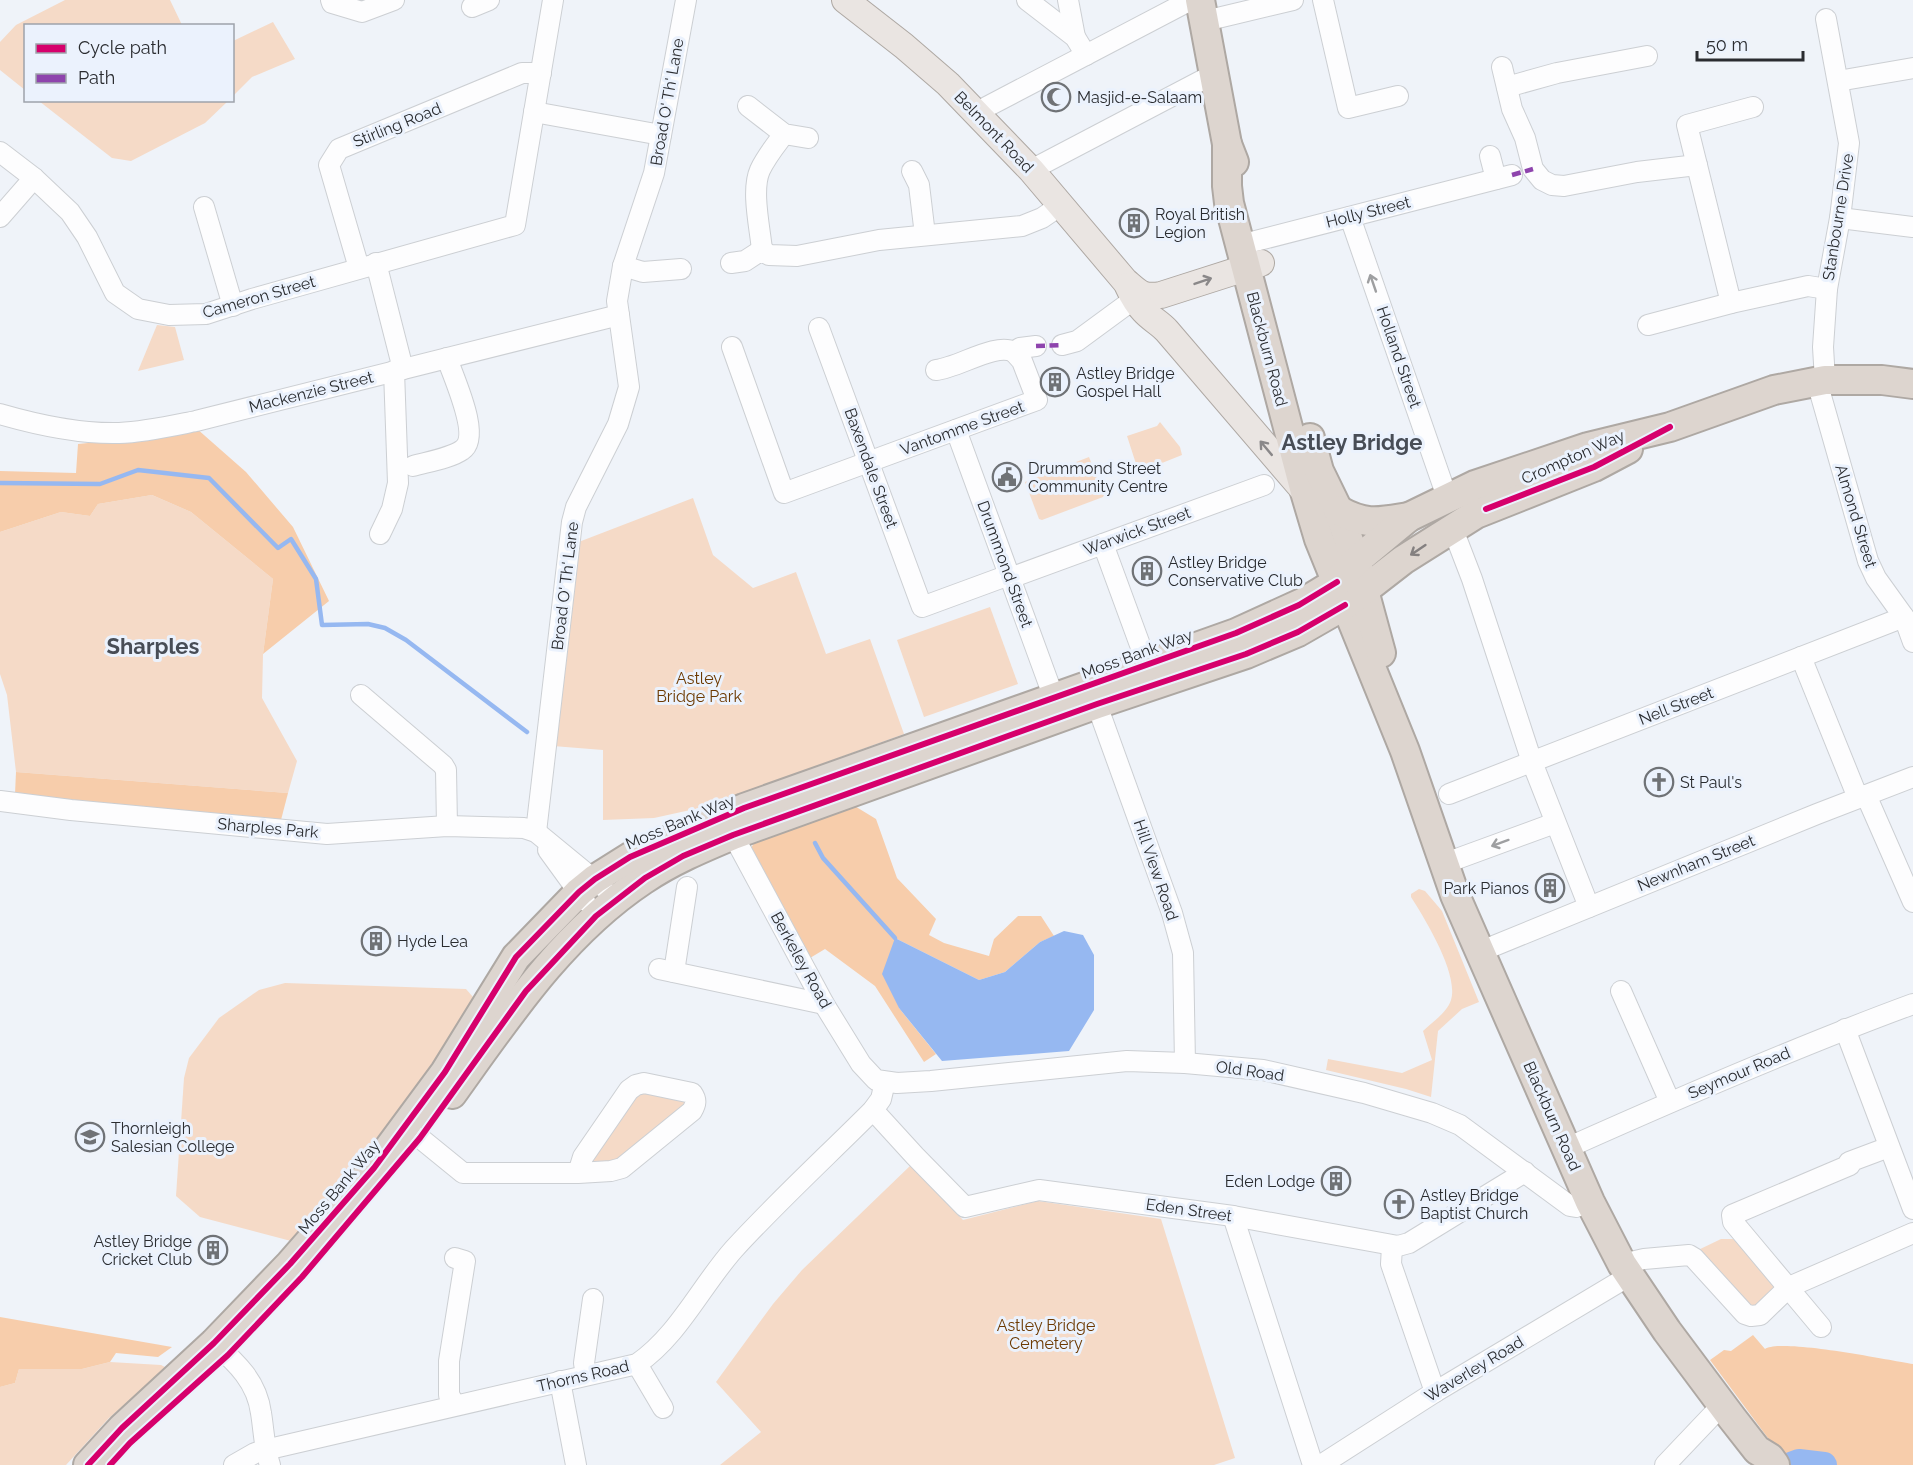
<svg xmlns="http://www.w3.org/2000/svg" width="1913" height="1465" font-family="Raleway,sans-serif">
  <style>
    .green { fill: #f5dac7 }
    .forest { fill: #f7cdab }
    .water { fill: #96b8f1 }
    .lines { fill: none; stroke-linecap: round; stroke-linejoin: round }
    .stream { stroke: #96b8f1; stroke-width: 4.5 }
    .river { stroke: #96b8f1; stroke-width: 26 }
    .minor-casing { stroke: #cccfd3; stroke-width: 22 }
    .major-casing { stroke: #aea8a3; stroke-width: 28 }
    .highway-casing { stroke: #aea8a3; stroke-width: 32 }
    .minor { stroke: #fdfdfe; stroke-width: 20 }
    .major { stroke: #eae5e2; stroke-width: 26 }
    .highway { stroke: #ddd5cf; stroke-width: 28 }
    .quiet { stroke: #8e44ad; stroke-width: 4.5; stroke-dasharray: 9 4.5; stroke-linecap: butt }
    .cycleway-casing { stroke: #ebf2fd; stroke-width: 10 }
    .cycleway { stroke: #d6006c; stroke-width: 6 }
    .oneway { stroke: #8a8889 }
    .oneway2 { stroke: #9e9fa1 }
    .oneway3 { stroke: #848080 }
    .labels { text-anchor: middle; dominant-baseline: central; stroke-width: 6; stroke-linejoin: round; paint-order: stroke }
    .poi-label { font-size: 16px; fill: #2a2c30; stroke: #ebf2fd; text-anchor: start }
    .street-label { font-size: 16px; fill: #2a2c30; stroke: #ebf2fd }
    .park-label { font-size: 16px; fill: #6c3901; stroke: #ebf2fd }
    .district-label { font-size: 22px; font-weight: bold; fill: #484d56; stroke: #ebf2fd }
  </style>
  <rect width="100%" height="100%" fill="#eff3f9"/>
  <g class="green">
    <polygon points="65,0 170,0 182,25 26,26 25,90 0,70 0,42 16,25"/>
    <polygon points="273,22 295,59 252,77 233,96 233,41"/>
    <polygon points="39,101 228,101 205,123 131,161 112,158"/>
    <polygon points="157,325 175,327 184,360 138,371"/>
    <polygon points="1160,422 1180,447 1182,455 1142,471 1138,470 1127,436 1157,426"/>
    <polygon points="1089,457 1104,495 1103,497 1042,520 1039,519 1025,482"/>
    <polygon points="152,495 191,512 273,579 263,654 262,698 297,761 288,793 16,772 7,695 0,674 0,532 61,512 90,516 98,504"/>
    <polygon points="693,498 713,555 753,588 796,572 826,654 870,639 904,734 704,807 654,818 603,820 603,750 553,746 576,543"/>
    <polygon points="990,607 1018,684 924,717 897,640"/>
    <path d="M 1419,889 L 1425,891 L 1442,911 L 1479,1002 L 1462,1009 L 1438,1031 L 1431,1097 L 1406,1089 L 1326,1070 L 1328,1059 L 1402,1073 L 1432,1060 L 1423,1031 C 1432,1022 1447,1013 1451,1000 C 1459,974 1425,919 1411,897 L 1411,894 Z"/>
    <polygon points="285,983 466,989 473,997 433,1065 385,1128 291,1241 200,1217 176,1196 184,1078 189,1058 219,1018 259,990"/>
    <polygon points="638,1091 689,1101 618,1162 596,1164 591,1160"/>
    <polygon points="911,1165 963,1220 1038,1201 1161,1219 1235,1458 1214,1465 720,1465 761,1432 716,1382 773,1304 802,1270"/>
    <polygon points="1721,1239 1733,1239 1779,1287 1755,1309 1743,1304 1694,1252"/>
    <polygon points="110,1362 161,1365 167,1368 109,1418 66,1465 0,1465 0,1387 15,1383 19,1369 82,1369"/>
  </g>
  <g class="forest">
    <polygon points="196,428 246,472 293,527 329,601 263,654 273,579 191,512 152,495 98,504 90,516 61,512 0,532 0,471 76,473 78,444 148,437"/>
    <polygon points="16,772 288,793 281,820 15,794"/>
    <polygon points="853,805 876,819 897,878 936,919 929,935 944,943 989,956 994,939 1018,916 1041,916 1054,936 1040,942 1005,972 979,980 895,938 899,1008 936,1054 924,1062 875,986 825,949 805,961 751,848 756,840"/>
    <polygon points="0,1317 172,1347 158,1357 116,1353 110,1362 82,1369 19,1369 15,1383 0,1387"/>
    <path d="M 1753,1335 L 1765,1349 C 1781,1338 1888,1360 1913,1364 L 1913,1465 L 1788,1465 L 1710,1360 L 1724,1350 L 1731,1351 Z"/>
  </g>
  <polygon class="water" points="1064,931 1083,935 1094,955 1094,1010 1069,1051 942,1061 899,1008 882,974 895,938 979,980 1005,972 1040,942"/>
  <g class="lines">
    <g class="stream">
      <polyline points="0,483 100,484 138,470 209,478 278,548 291,539 316,579 322,625 368,624 385,628 406,640 527,732"/>
      <polyline points="815,843 823,858 895,938"/>
    </g>
    <polyline class="river" points="1791,1465 1799,1462 1824,1465"/>
    <g class="minor-casing">
      <g id="minor">
        <polyline points="331,0 332,3 362,12 394,0"/>
        <polyline points="1027,0 1075,37 1086,55"/>
        <polyline points="1068,0 1075,37"/>
        <polyline points="1323,0 1348,108 1398,96"/>
        <polyline points="472,7 489,0"/>
        <polyline points="1205,21 1293,0"/>
        <polyline points="1502,67 1512,109 1525,138 1533,169 1542,180 1552,185 1564,186 1637,172 1697,165"/>
        <polyline points="1838,81 1913,68"/>
        <polyline points="1507,87 1557,73 1647,56"/>
        <polyline points="748,106 784,134 808,138"/>
        <polyline points="534,112 661,135"/>
        <polyline points="975,113 1191,0"/>
        <polyline points="0,152 34,178 70,212 87,237 115,293 138,309 169,315 206,314 252,299 515,225 553,0"/>
        <polyline points="1490,156 1496,179"/>
        <polyline points="1031,170 1214,74"/>
        <polyline points="912,171 919,185 925,235"/>
        <polyline points="204,207 233,306"/>
        <polyline points="0,217 34,178"/>
        <polyline points="1350,217 1447,497"/>
        <polyline points="1840,218 1913,227"/>
        <polyline points="1240,245 1512,175"/>
        <path d="M 762,250 C 760,228 751,190 760,170 C 766,157 775,146 784,134"/>
        <polyline points="376,263 403,369"/>
        <polyline points="731,263 745,261 762,250 769,255 797,256 879,240 1022,226 1042,218 1061,205"/>
        <polyline points="623,266 643,272 681,269"/>
        <polyline points="359,268 329,165 339,149 522,73 541,73"/>
        <polyline points="1731,303 1687,125 1753,107"/>
        <polyline points="1648,325 1731,303 1808,286 1827,289"/>
        <polyline points="819,328 922,607 1009,575"/>
        <polyline points="1062,345 1077,341 1141,294"/>
        <polyline points="732,347 784,493 1037,400 1022,361 1014,352"/>
        <path d="M 936,370 C 958,368 996,342 1014,352 L 1020,348 L 1036,346"/>
        <polyline points="1825,380 1823,347 1827,289 1840,218 1849,143 1826,19"/>
        <polyline points="1817,382 1868,561 1876,578 1904,617 1913,642"/>
        <path d="M 0,414 C 38,425 79,434 119,433 C 145,432 171,426 196,421 L 619,315"/>
        <polyline points="956,430 1054,698"/>
        <path d="M 413,466 C 427,462 451,458 462,450 C 482,437 453,377 447,358"/>
        <polyline points="1452,527 1472,579 1532,762 1589,907"/>
        <polyline points="380,534 392,509 398,483 394,371"/>
        <polyline points="1103,544 1147,664"/>
        <polyline points="1010,578 1264,485"/>
        <polyline points="1801,657 1858,798"/>
        <polyline points="1093,694 1172,913 1183,953 1185,1063"/>
        <polyline points="361,695 443,765 446,770 447,826"/>
        <polyline points="1449,794 1904,617"/>
        <polyline points="1866,795 1913,902"/>
        <polyline points="0,801 71,810 327,834 447,826 524,828 536,832 603,887"/>
        <polyline points="536,832 572,522 576,507 618,424 629,387 617,301 623,266 654,173 686,0"/>
        <polyline points="733,835 824,1004 861,1064 876,1080 897,1083 931,1081 1127,1061 1185,1063 1263,1070 1364,1093 1432,1113 1460,1125 1570,1206 1576,1207 1590,1202"/>
        <polyline points="548,850 585,901"/>
        <polyline points="1443,864 1555,823"/>
        <polyline points="1479,952 1817,814 1913,777"/>
        <polyline points="659,969 824,1004"/>
        <polyline points="674,972 687,887"/>
        <polyline points="1621,991 1670,1102"/>
        <polyline points="1845,1029 1913,1209"/>
        <polyline points="873,1110 915,1156 965,1207 1039,1190 1233,1216 1398,1246 1409,1243 1525,1172"/>
        <path d="M 420,1138 L 463,1173 L 578,1173 L 611,1171 L 622,1168 L 692,1111 C 696,1104 697,1100 692,1093 L 644,1083 L 636,1085 L 629,1090 L 583,1157 L 578,1173"/>
        <path d="M 1567,1148 C 1681,1097 1796,1047 1913,1004"/>
        <polyline points="1233,1216 1313,1465"/>
        <polyline points="1392,1246 1391,1264 1435,1392"/>
        <polyline points="1622,1264 1644,1259 1689,1255 1694,1258 1745,1314 1751,1316 1760,1315 1789,1287 1913,1233"/>
        <polyline points="1821,1327 1733,1222 1732,1215 1850,1165 1849,1162 1889,1147"/>
        <path d="M 214,1343 C 237,1363 257,1382 261,1413 C 264,1431 264,1448 270,1465"/>
        <polyline points="637,1364 663,1408"/>
        <polyline points="586,1375 584,1363 593,1299"/>
        <polyline points="560,1381 576,1465"/>
        <polyline points="455,1405 449,1395 449,1361 465,1261 455,1258"/>
        <path d="M 234,1465 L 255,1453 L 265,1450 L 637,1364 C 679,1335 701,1286 734,1249 C 778,1201 827,1156 873,1110 L 881,1099 L 885,1082"/>
        <polyline points="1321,1465 1435,1392 1629,1276"/>
        <polyline points="1665,1465 1722,1405"/>
      </g>
    </g>
    <g class="major-casing">
      <g id="major">
        <path d="M 845,0 L 904,46 L 948,84 L 1031,170 L 1125,281 C 1139,293 1142,298 1161,295 L 1261,263"/>
        <path d="M 1128,286 C 1132,295 1137,304 1144,311 C 1151,319 1160,323 1167,331 L 1305,492"/>
      </g>
    </g>
    <g class="highway-casing">
      <g id="highway">
        <polyline points="1200,0 1227,144 1234,162"/>
        <polyline points="1227,144 1227,186 1229,203 1305,492 1319,539 1405,751 1455,895 1590,1202 1622,1264 1667,1331 1732,1418 1757,1450 1770,1458 1775,1465"/>
        <polyline points="1310,438 1319,471 1338,510 1356,561 1381,653"/>
        <path d="M 1338,510 C 1367,526 1378,522 1409,517"/>
        <path d="M 452,1094 C 508,1016 562,934 643,880 C 671,861 702,848 733,835 L 1097,704 L 1246,654 L 1298,632 L 1345,605 L 1403,560 L 1476,514 L 1594,467 L 1628,449"/>
        <polyline points="88,1465 122,1428 214,1343 290,1264 374,1168 445,1072 516,957 579,892 595,879 630,857 744,808 1236,633 1304,602 1337,582 1356,561 1409,517 1475,485 1588,447 1670,427 1774,390 1825,380 1882,380 1913,384"/>
      </g>
    </g>
    <use href="#minor" class="minor"/>
    <use href="#major" class="major"/>
    <use href="#highway" class="highway"/>
    <g class="quiet">
      <polyline points="1512,175 1533,169"/>
      <polyline points="1036,346 1062,345"/>
    </g>
    <g class="cycleway-casing">
      <g id="cycleway">
        <polyline points="1486,509 1594,467 1670,427"/>
        <polyline points="88,1465 122,1428 214,1343 290,1264 374,1168 445,1072 516,957 579,892 595,879 630,857 744,808 1236,633 1299,605 1337,582"/>
        <polyline points="110,1465 130,1443 228,1355 302,1277 420,1138 526,991 596,916 645,878 683,856 733,835 1097,704 1246,654 1298,632 1345,605"/>
      </g>
    </g>
    <use href="#cycleway" class="cycleway"/>
  </g>
  <defs><path id="oneway-shaft" d="M-6 0H5M1.5-3L5.5 0L1.5 3" fill="none" stroke-width="1.6" stroke-linecap="round" stroke-linejoin="round" transform="scale(1.5)"/></defs>
  <g class="oneway">
    <use href="#oneway-shaft" transform="translate(1203 281) rotate(-19)"/>
    <use href="#oneway-shaft" transform="translate(1266 448) rotate(-130)"/>
  </g>
  <g class="oneway2">
    <use href="#oneway-shaft" transform="translate(1373 283) rotate(-109)"/>
    <use href="#oneway-shaft" transform="translate(1500 843) rotate(160)"/>
  </g>
  <use class="oneway3" href="#oneway-shaft" transform="translate(1418 550) rotate(146)"/>
  <defs>
    <g id="mosque-ring" transform="scale(1.5)"><circle r="9.5" fill="#ebf2fd" stroke="#6f7276" stroke-width="1.5"/><path d="M3.5-4.9A6 6 0 1 0 3.5 4.9A5 5 0 1 1 3.5-4.9Z" fill="#6f7276"/></g>
    <g id="building-ring" transform="scale(1.5)"><circle r="9.5" fill="#ebf2fd" stroke="#6f7276" stroke-width="1.5"/><path d="M-4-6H4V6H1V3H-1V6H-4ZM-2.5-4.3h1.7v1.8h-1.7ZM.8-4.3h1.7v1.8H.8ZM-2.5-1h1.7V.8h-1.7ZM.8-1h1.7V.8H.8Z" fill="#6f7276"/></g>
    <g id="civic-ring" transform="scale(1.5)"><circle r="9.5" fill="#ebf2fd" stroke="#6f7276" stroke-width="1.5"/><path d="M-.6-6.5H3V-4.5H.6V-3L4-1V1h2V6H-6V1h2V-1L-.6-3ZM-1.2 2.5V6h2.4V2.5Z" fill="#6f7276"/></g>
    <g id="church-ring" transform="scale(1.5)"><circle r="9.5" fill="#ebf2fd" stroke="#6f7276" stroke-width="1.5"/><path d="M-1.2-6h2.4v3.5h3.3v2.4h-3.3V6h-2.4V-.1h-3.3v-2.4h3.3Z" fill="#6f7276"/></g>
    <g id="school-ring" transform="scale(1.5)"><circle r="9.5" fill="#ebf2fd" stroke="#6f7276" stroke-width="1.5"/><path d="M0-5L7-2L0 1L-7-2ZM-4 1L0 2.5L4 1V4Q0 6-4 4Z" fill="#6f7276"/></g>
  </defs>
  <g fill-rule="evenodd">
    <use href="#mosque-ring" x="1056" y="97"/>
    <use href="#building-ring" x="1134" y="223"/>
    <use href="#building-ring" x="1055" y="382"/>
    <use href="#civic-ring" x="1007" y="477"/>
    <use href="#building-ring" x="1147" y="571"/>
    <use href="#church-ring" x="1659" y="782"/>
    <use href="#building-ring" x="1550" y="888"/>
    <use href="#building-ring" x="376" y="941"/>
    <use href="#school-ring" x="90" y="1137"/>
    <use href="#building-ring" x="1336" y="1181"/>
    <use href="#church-ring" x="1399" y="1204"/>
    <use href="#building-ring" x="213" y="1250"/>
  </g>
  <g class="labels">
    <g class="poi-label">
      <text x="1077" y="97">Masjid-e-Salaam</text>
      <text x="1155" y="214">Royal British<tspan x="1155" dy="18">Legion</tspan></text>
      <text x="1076" y="373">Astley Bridge<tspan x="1076" dy="18">Gospel Hall</tspan></text>
      <text x="1028" y="468">Drummond Street<tspan x="1028" dy="18">Community Centre</tspan></text>
      <text x="1168" y="562">Astley Bridge<tspan x="1168" dy="18">Conservative Club</tspan></text>
      <text x="1680" y="782">St Paul's</text>
      <text x="1529" y="888" text-anchor="end">Park Pianos</text>
      <text x="397" y="941">Hyde Lea</text>
      <text x="111" y="1128">Thornleigh<tspan x="111" dy="18">Salesian College</tspan></text>
      <text x="1315" y="1181" text-anchor="end">Eden Lodge</text>
      <text x="1420" y="1195">Astley Bridge<tspan x="1420" dy="18">Baptist Church</tspan></text>
      <text x="192" y="1241" text-anchor="end">Astley Bridge<tspan x="192" dy="18">Cricket Club</tspan></text>
    </g>
    <g class="street-label">
      <text transform="translate(667 102) rotate(-80)">Broad O' Th' Lane</text>
      <text transform="translate(397 125) rotate(-22)">Stirling Road</text>
      <text transform="translate(994 132) rotate(46)">Belmont Road</text>
      <text transform="translate(1368 212) rotate(-14)">Holly Street</text>
      <text transform="translate(1838 217) rotate(-81)">Stanbourne Drive</text>
      <text transform="translate(259 297) rotate(-16)">Cameron Street</text>
      <text transform="translate(1267 349) rotate(75)">Blackburn Road</text>
      <text transform="translate(1399 357) rotate(71)">Holland Street</text>
      <text transform="translate(311 392) rotate(-14)">Mackenzie Street</text>
      <text transform="translate(962 428) rotate(-20)">Vantomme Street</text>
      <text transform="translate(1573 457) rotate(-24)">Crompton Way</text>
      <text transform="translate(871 468) rotate(70)">Baxendale Street</text>
      <text transform="translate(1856 516) rotate(73)">Almond Street</text>
      <text transform="translate(1137 531) rotate(-20)">Warwick Street</text>
      <text transform="translate(1005 564) rotate(70)">Drummond Street</text>
      <text transform="translate(565 586) rotate(-83)">Broad O' Th' Lane</text>
      <text transform="translate(1137 654) rotate(-20)">Moss Bank Way</text>
      <text transform="translate(1676 706) rotate(-21)">Nell Street</text>
      <text transform="translate(680 822) rotate(-23)">Moss Bank Way</text>
      <text transform="translate(268 828) rotate(5)">Sharples Park</text>
      <text transform="translate(1696 863) rotate(-22)">Newnham Street</text>
      <text transform="translate(1156 870) rotate(71)">Hill View Road</text>
      <text transform="translate(801 960) rotate(61)">Berkeley Road</text>
      <text transform="translate(1250 1071) rotate(8)">Old Road</text>
      <text transform="translate(1739 1073) rotate(-23)">Seymour Road</text>
      <text transform="translate(1552 1116) rotate(66)">Blackburn Road</text>
      <text transform="translate(339 1187) rotate(-50)">Moss Bank Way</text>
      <text transform="translate(1189 1210) rotate(8)">Eden Street</text>
      <text transform="translate(1474 1369) rotate(-31)">Waverley Road</text>
      <text transform="translate(583 1376) rotate(-13)">Thorns Road</text>
    </g>
    <g class="park-label">
      <text x="699" y="678">Astley<tspan x="699" dy="18">Bridge Park</tspan></text>
      <text x="1046" y="1325">Astley Bridge<tspan x="1046" dy="18">Cemetery</tspan></text>
    </g>
    <g class="district-label">
      <text x="1352" y="442">Astley Bridge</text>
      <text x="153" y="646">Sharples</text>
    </g>
  </g>
  <rect x="24" y="24" width="210" height="78" fill="#ebf2fd" stroke="#9ea3ab" stroke-width="1.5"/>
  <rect x="36" y="44" width="30" height="9" fill="#d6006c" stroke="#9ea3ab" stroke-width="1.5"/>
  <text x="78" y="54" font-size="18" fill="#2a2c30">Cycle path</text>
  <rect x="36" y="74" width="30" height="9" fill="#8e44ad" stroke="#9ea3ab" stroke-width="1.5"/>
  <text x="78" y="84" font-size="18" fill="#2a2c30">Path</text>
  <path d="M1697 51v9h106v-9" fill="none" stroke="#2a2c30" stroke-width="3"/>
  <text x="1706" y="51" font-size="18" fill="#2a2c30" stroke="#ebf2fd" stroke-width="4.5" paint-order="stroke">50 m</text>
</svg>
